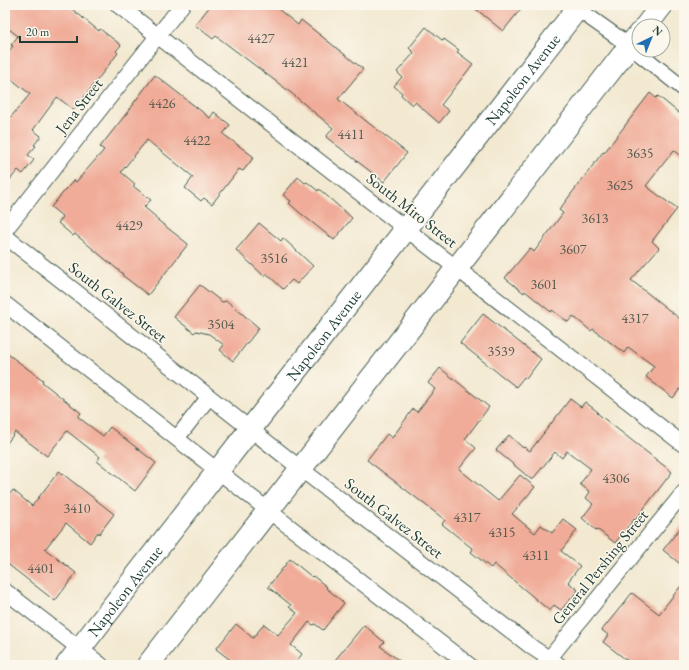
<svg xmlns="http://www.w3.org/2000/svg" width="689" height="670" font-family="'EB Garamond',serif">
  <style>
    .building { fill: #f0ac98 }
    .lines { fill: none; stroke-linecap: round; stroke-linejoin: round }
    .minor-casing { stroke: #3f574c; stroke-width: 17 }
    .secondary-casing { stroke: #3f574c; stroke-width: 24 }
    .minor { stroke: #fff; stroke-width: 15 }
    .secondary { stroke: #fff; stroke-width: 22 }
    .labels { text-anchor: middle; dominant-baseline: central; stroke-width: 3; stroke-linejoin: round; paint-order: stroke }
    .number-label { font-size: 14px; fill: #53594d }
    .street-label { font-size: 16px; fill: #1f3d34; stroke: #fbf7ec }
  </style>
  <rect width="100%" height="100%" fill="#fbf7ec"/>
  <filter id="ink" filterUnits="userSpaceOnUse"><feTurbulence type="fractalNoise" baseFrequency=".025" numOctaves="2"/><feDisplacementMap in="SourceGraphic" scale="8" xChannelSelector="R" yChannelSelector="G"/><feConvolveMatrix kernelMatrix="1 2 1 2 8 2 1 2 1" color-interpolation-filters="sRGB"/></filter>
  <filter id="wash" filterUnits="userSpaceOnUse"><feTurbulence type="fractalNoise" baseFrequency=".012" numOctaves="4" result="noise"/><feDisplacementMap in="SourceGraphic" scale="16" xChannelSelector="R" yChannelSelector="G"/><feGaussianBlur stdDeviation="0.9" result="paint"/><feColorMatrix in="noise" values="0 0 0 0 0 0 0 0 0 0 0 0 0 0 0 0 0 1.4 0 .05"/><feComposite in="paint" operator="in"/></filter>
  <g filter="url(#wash)">
    <rect width="100%" height="100%" fill="#f3e9d1"/>
    <g id="blocks">
      <g class="building">
        <polygon points="5,5 67,5 99,31 100,29 121,45 116,51 118,53 74,110 57,97 33,130 41,136 34,145 36,146 28,155 34,160 23,174 18,170 5,186 5,124 30,94 5,74 5,56 13,46 11,45 18,36 5,26"/>
        <polygon points="211,5 273,5 298,25 301,20 363,69 338,99 407,153 384,182 326,137 333,128 290,92 216,36 213,39 195,25"/>
        <polygon points="471,5 524,5 503,31"/>
        <polygon points="426,27 443,41 444,39 459,50 457,52 473,64 441,105 449,111 439,123 415,102 412,105 401,95 402,93 394,86 402,77 397,72 414,53 409,48"/>
        <polygon points="155,75 210,118 214,112 230,125 223,134 254,157 243,171 239,169 212,204 204,198 201,201 185,188 193,177 192,176 147,140 121,172 135,184 133,186 151,200 144,207 156,217 155,218 188,244 148,295 122,275 123,274 75,234 73,236 58,223 63,217 51,207 74,180 76,182 104,150 100,147 134,104 133,104"/>
        <polygon points="650,93 656,98 658,96 684,117 684,158 674,150 646,186 677,209 652,241 659,248 631,280 684,322 684,384 673,398 646,377 654,366 628,347 624,353 593,329 591,331 573,316 568,322 552,310 551,312 525,291 524,293 505,278 530,248 534,252 563,213 559,210 603,152 604,153"/>
        <polygon points="298,177 305,183 307,182 318,191 319,189 352,218 334,240 299,212 289,203 291,201 283,195"/>
        <polygon points="259,223 281,241 283,238 313,266 297,284 292,280 283,289 266,273 264,276 236,250"/>
        <polygon points="200,285 222,302 227,301 259,328 233,361 220,350 224,345 209,334 196,331 194,333 174,317"/>
        <polygon points="483,314 541,359 526,379 524,377 516,387 460,343"/>
        <polygon points="5,352 43,380 42,382 81,413 78,417 103,436 110,427 156,463 135,491 97,461 100,457 67,431 47,456 15,432 5,446"/>
        <polygon points="440,368 489,407 465,439 476,448 459,469 498,501 520,475 535,487 512,514 535,533 541,525 552,533 563,519 577,530 561,551 580,566 568,582 578,590 561,610 554,605 550,611 494,564 491,568 471,552 473,549 442,524 445,520 367,460 387,434 392,438 413,409 417,412 435,389 428,383"/>
        <polygon points="570,399 581,407 585,402 598,412 597,413 672,472 635,520 634,519 615,543 597,529 596,530 582,518 593,504 586,498 590,492 580,484 591,469 567,451 562,458 555,452 532,480 496,450 509,435 523,448 524,447 530,451"/>
        <polygon points="59,471 114,514 99,534 98,532 90,543 66,523 45,549 76,573 55,601 5,562 5,500 13,490 32,506"/>
        <polygon points="684,523 684,567 663,550"/>
        <polygon points="290,559 312,577 313,576 327,587 326,588 344,603 323,630 315,624 313,625 309,622 291,645 302,654 294,665 237,665 216,649 236,624 253,638 264,624 278,635 297,613 289,607 291,605 268,587"/>
        <polygon points="684,582 684,665 633,665 603,642 608,635 602,630 632,593 659,614"/>
        <polygon points="364,625 384,642 380,646 405,665 331,665"/>
      </g>
    </g>
  </g>
  <g filter="url(#ink)">
    <use href="#blocks" fill-opacity="0" stroke="#3f574c" stroke-width="1"/>
    <g class="lines">
      <g class="minor-casing">
        <g id="minor">
          <polyline points="118,5 684,445"/>
          <polyline points="572,5 630,46 684,89"/>
          <polyline points="5,230 182,5"/>
          <polyline points="5,236 301,469 533,648 559,665"/>
          <polyline points="5,304 269,511 469,665"/>
          <polyline points="177,438 209,397"/>
          <polyline points="5,591 101,665"/>
          <polyline points="544,665 684,492"/>
        </g>
      </g>
      <g class="secondary-casing">
        <g id="secondary">
          <polyline points="646,26 662,5"/>
          <path id="s1" d="M 67,665 L 580,5"/>
          <polyline points="148,665 639,34"/>
        </g>
      </g>
      <use href="#minor" class="minor"/>
      <use href="#secondary" class="secondary"/>
    </g>
  </g>
  <g class="labels">
    <g class="number-label">
      <text x="261" y="38">4427</text>
      <text x="295" y="62">4421</text>
      <text x="162" y="103">4426</text>
      <text x="351" y="134">4411</text>
      <text x="197" y="140">4422</text>
      <text x="640" y="153">3635</text>
      <text x="620" y="185">3625</text>
      <text x="595" y="218">3613</text>
      <text x="129" y="225">4429</text>
      <text x="573" y="249">3607</text>
      <text x="274" y="258">3516</text>
      <text x="544" y="284">3601</text>
      <text x="635" y="318">4317</text>
      <text x="221" y="324">3504</text>
      <text x="501" y="351">3539</text>
      <text x="616" y="478">4306</text>
      <text x="77" y="508">3410</text>
      <text x="467" y="517">4317</text>
      <text x="502" y="532">4315</text>
      <text x="536" y="555">4311</text>
      <text x="41" y="568">4401</text>
    </g>
    <g class="street-label">
      <text stroke="none"><textPath href="#s1" startOffset="742">Napoleon Avenue</textPath></text>
      <text transform="translate(79 106) rotate(-52)">Jena Street</text>
      <text transform="translate(412 210) rotate(38)">South Miro Street</text>
      <text transform="translate(118 302) rotate(38)">South Galvez Street</text>
      <text stroke="none"><textPath href="#s1" startOffset="418">Napoleon Avenue</textPath></text>
      <text transform="translate(394 518) rotate(38)">South Galvez Street</text>
      <text transform="translate(600 567) rotate(-51)">General Pershing Street</text>
      <text stroke="none"><textPath href="#s1" startOffset="94">Napoleon Avenue</textPath></text>
    </g>
  </g>
  <rect width="689" height="670" fill="none" stroke="#fbf7ec" stroke-width="20"/>
  <g transform="translate(651 38) rotate(43)"><circle r="19" fill="#fbf7ec" stroke="#a3ada2"/>
  <path d="M0-3L7 15L0 10L-7 15Z" fill="#1f6fb2"/>
  <text y="-6" font-size="11" font-weight="bold" text-anchor="middle" fill="#1f3d34">N</text>
  </g>
  <path d="M20 36v6h57v-6" fill="none" stroke="#1f3d34" stroke-width="2"/>
  <text x="26" y="36" font-size="12" fill="#1f3d34" stroke="#fbf7ec" stroke-width="3" paint-order="stroke">20 m</text>
</svg>
